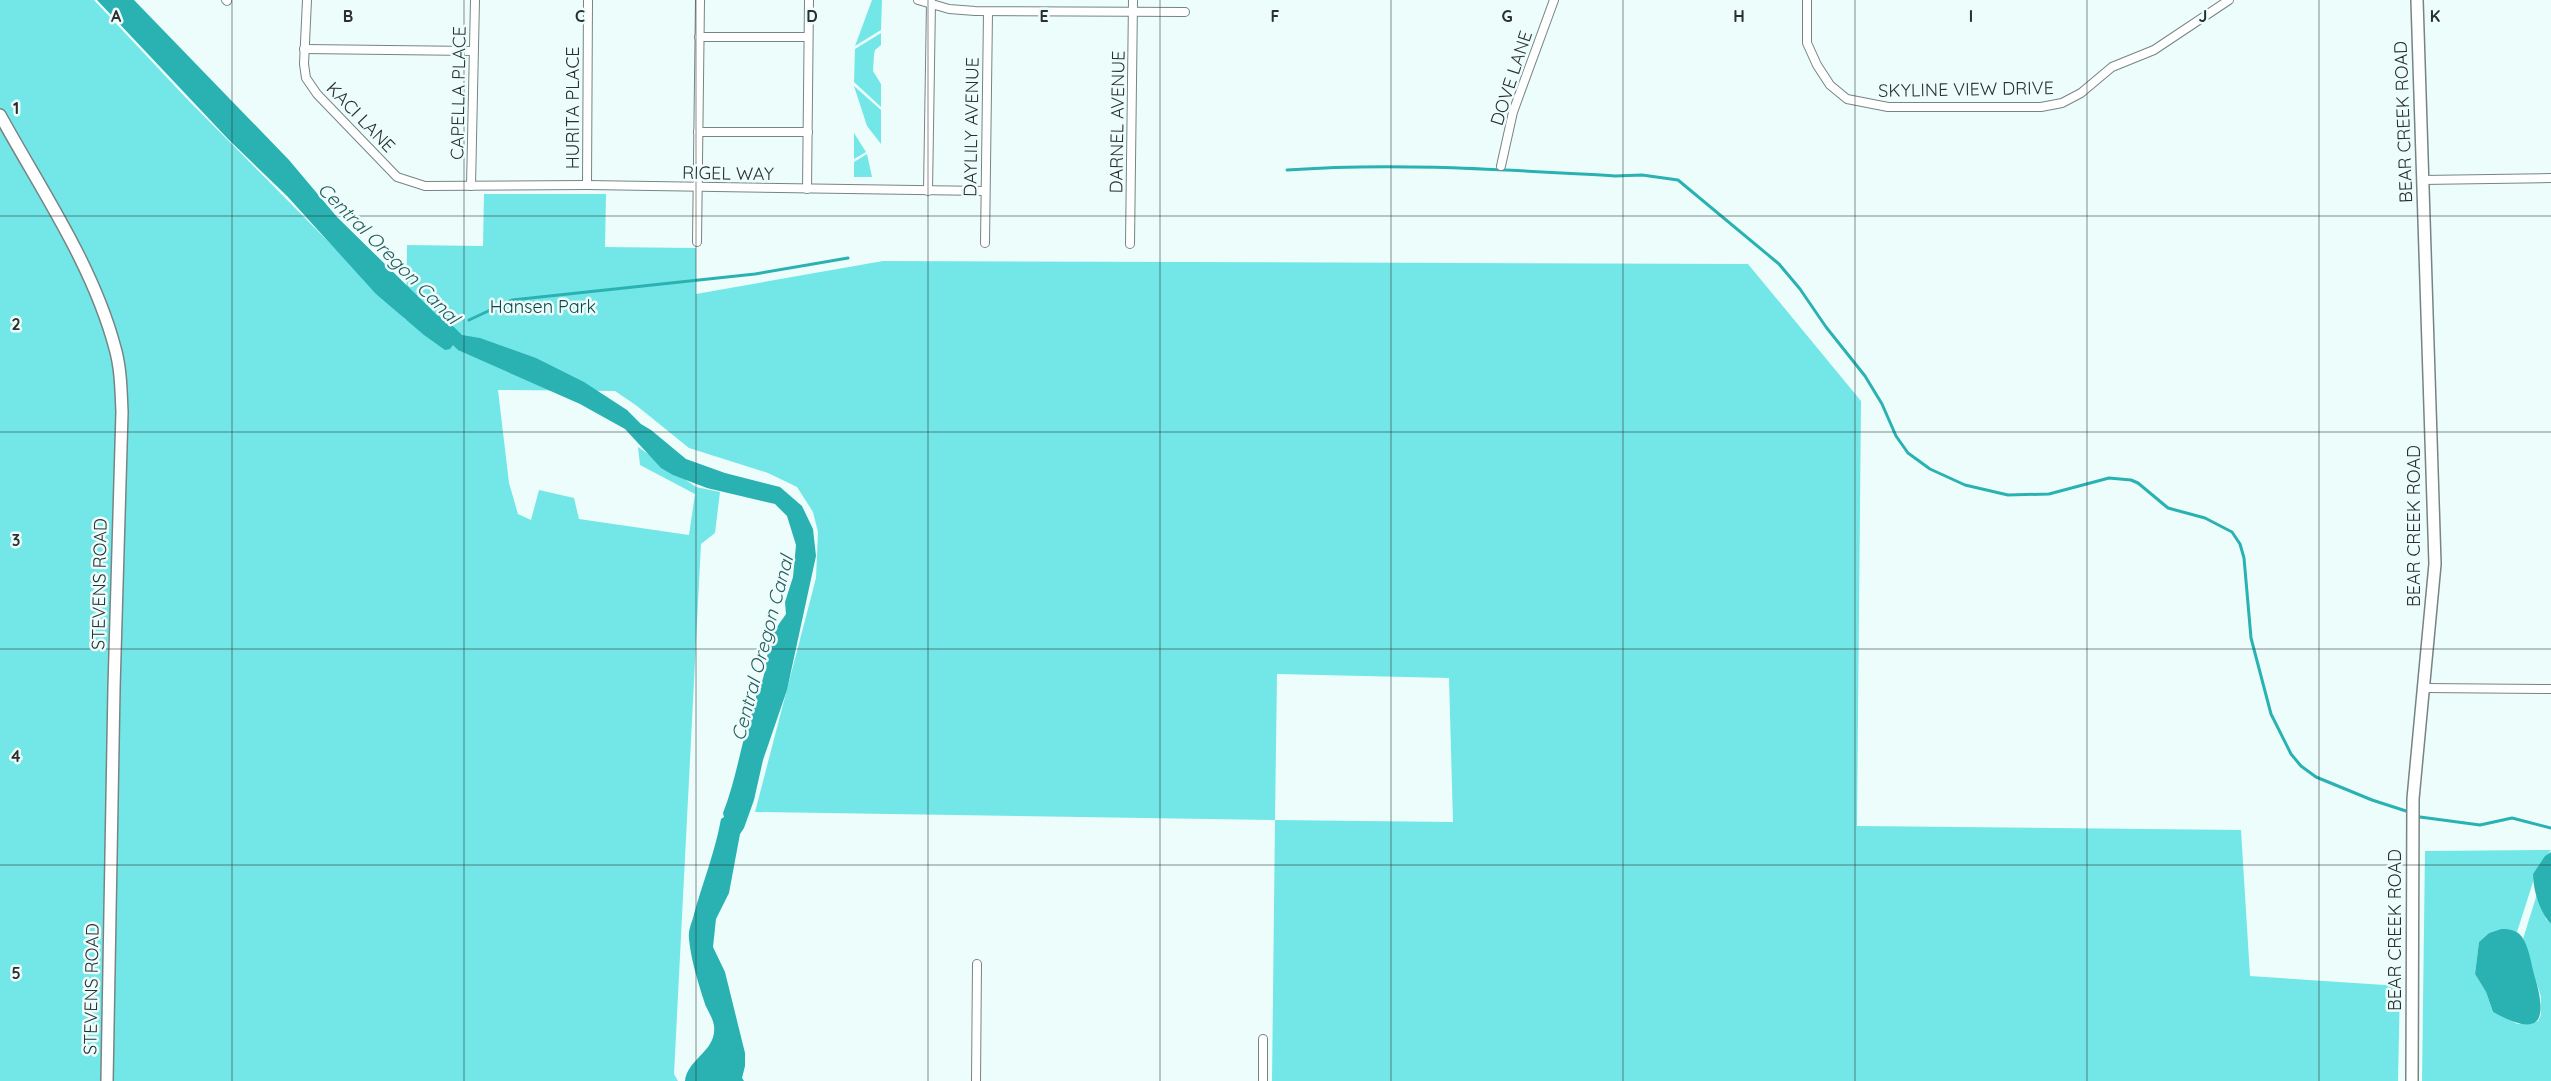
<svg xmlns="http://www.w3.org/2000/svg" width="2551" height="1081" font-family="Quicksand,sans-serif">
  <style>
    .green { fill: #73e7e7; fill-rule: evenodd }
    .water { fill: #2ab2b3 }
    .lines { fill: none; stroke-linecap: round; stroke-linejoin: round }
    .stream { stroke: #2ab2b3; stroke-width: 3 }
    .street-casing { stroke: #768584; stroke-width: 10 }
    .secondary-casing { stroke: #768584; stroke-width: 14 }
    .street { stroke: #fff; stroke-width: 8 }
    .secondary { stroke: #fff; stroke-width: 11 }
    .grid { fill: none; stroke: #2a3030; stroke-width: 1; stroke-opacity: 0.55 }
    .labels { text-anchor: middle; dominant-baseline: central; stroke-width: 5; stroke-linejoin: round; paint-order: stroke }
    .street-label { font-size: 18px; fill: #2a3030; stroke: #edfdfc }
    .park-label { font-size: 18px; fill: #0d4747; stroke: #edfdfc }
    .water-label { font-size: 19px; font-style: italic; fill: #275c5c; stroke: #edfdfc }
    .grid-label { font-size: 16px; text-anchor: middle; font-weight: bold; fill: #2a3030; stroke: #edfdfc; stroke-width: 5; stroke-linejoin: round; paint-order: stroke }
  </style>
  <rect width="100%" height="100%" fill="#edfdfc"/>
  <g class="green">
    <path d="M 0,0 L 94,0 L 188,100 L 406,320 L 407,245 L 483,246 L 484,194 L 606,194 L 605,247 L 696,248 L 696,294 L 883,261 L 1748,264 L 1861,401 L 1857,826 L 2241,830 L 2250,976 L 2400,986 L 2398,1081 L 1272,1081 L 1275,820 L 755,812 L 816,578 L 818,532 L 813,512 L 797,487 L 768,473 L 689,448 L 637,406 L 615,391 L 498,390 L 509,483 L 518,514 L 531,520 L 539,490 L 574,498 L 579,519 L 689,535 L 695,494 L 640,465 L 638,447 L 696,487 L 720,492 L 715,533 L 701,544 L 674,1074 L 678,1081 L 0,1081 ZM 1277,674 L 1449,678 L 1453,822 L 1275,820 Z"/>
    <polygon points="872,0 882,0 881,30 855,46"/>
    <polygon points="881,33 881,45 875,50 874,55 873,71 881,84 881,107 854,82 855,49"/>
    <polygon points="854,86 881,110 881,144 867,126"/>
    <polygon points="854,133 866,152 854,159"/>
    <polygon points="867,154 872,177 854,177 854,162"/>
    <polygon points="2551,850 2533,874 2533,882 2517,932 2501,929 2489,933 2479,942 2475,974 2486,992 2493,1012 2518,1024 2538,1021 2541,1015 2541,997 2523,939 2537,894 2546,919 2551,924 2551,1081 2422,1081 2425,851"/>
  </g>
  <g class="water">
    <path d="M 97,0 L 134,0 L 289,160 L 337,217 L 437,315 L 448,321 L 462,335 L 480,338 L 536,358 L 584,382 L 627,410 L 641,424 L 651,430 L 686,459 L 725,473 L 780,487 L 802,506 L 813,529 L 816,556 L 787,690 L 763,760 L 754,800 L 744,828 L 740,834 L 729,893 L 716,919 L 713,947 L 725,972 L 745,1053 L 745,1066 L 742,1078 L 744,1081 L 685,1081 C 687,1059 717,1051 714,1026 C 713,1017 706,1009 704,1001 C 698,982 691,960 689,939 C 688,929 692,923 694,914 C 703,882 715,852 721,819 L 724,817 L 723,813 C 734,785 739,756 747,727 C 751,713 757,706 756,691 C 765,683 766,662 768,650 C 769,637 779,624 786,614 L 785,602 L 793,577 L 796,545 L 787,516 L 775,504 L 707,488 L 673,475 L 661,468 L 625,429 L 580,404 L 458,350 L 453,345 L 450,349 L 445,350 L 424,335 L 376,294 L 287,196 L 229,140 Z"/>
    <path d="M 2551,852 L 2551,924 C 2540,913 2533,890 2533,874 L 2545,856 Z"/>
    <path d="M 2501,929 C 2510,929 2517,930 2522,937 C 2529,947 2531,963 2534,974 C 2548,1020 2542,1039 2493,1012 L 2486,992 L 2475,974 L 2479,942 L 2489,933 Z"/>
  </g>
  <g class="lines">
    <g class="stream">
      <path d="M 1287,170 C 1396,162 1507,170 1615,176 L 1642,175 L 1678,180 L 1779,264 L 1800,289 L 1826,327 L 1865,376 L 1882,404 L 1896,436 L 1908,453 L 1930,469 L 1965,485 L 2008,495 L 2049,494 L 2109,478 L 2131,480 L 2138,483 L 2168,508 L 2205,518 L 2232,532 L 2240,544 L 2244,558 L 2251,638 L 2271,714 L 2291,754 L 2301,766 L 2316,777 L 2372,800 L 2406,811"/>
      <polyline points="469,320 512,300 755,274 848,258"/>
      <polyline points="2420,817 2480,825 2512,818 2551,828"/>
    </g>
    <g class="street-casing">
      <g id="street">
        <polyline points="226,0 227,1"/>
        <polyline points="307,0 304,64 306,78 317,94 397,177 425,186 587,185 985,191"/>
        <polyline points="918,0 949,9 975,11 1185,12"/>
        <polyline points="1807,0 1807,43 1817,65 1830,85 1847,99 1888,107 2041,107 2062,103 2081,93 2112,67 2154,50 2229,0"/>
        <polyline points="699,37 808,37"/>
        <polyline points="304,49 473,51"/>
        <polyline points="698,132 808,132"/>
        <polyline points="1501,166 1513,112 1554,0"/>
        <polyline points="2422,180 2551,178"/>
        <polyline points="587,185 588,0"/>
        <polyline points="471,186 475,0"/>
        <polyline points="807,189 809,0"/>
        <polyline points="928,191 931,2"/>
        <polyline points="697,242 700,0"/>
        <polyline points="985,243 988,12"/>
        <polyline points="1130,244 1133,0"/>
        <polyline points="2424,688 2551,689"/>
        <polyline points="1263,1039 1263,1081"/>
        <polyline points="976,1081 977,964"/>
      </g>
    </g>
    <g class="secondary-casing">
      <g id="secondary">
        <path d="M 0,115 C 41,190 93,265 115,348 C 121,369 121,391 122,412 L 114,688 L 107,1081"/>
        <polyline points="2412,1081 2413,799 2435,564 2417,0"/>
      </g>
    </g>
    <use href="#street" class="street"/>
    <use href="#secondary" class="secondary"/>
  </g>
  <path class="grid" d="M 232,0 L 232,1081M 464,0 L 464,1081M 696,0 L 696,1081M 928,0 L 928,1081M 1160,0 L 1160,1081M 1391,0 L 1391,1081M 1623,0 L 1623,1081M 1855,0 L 1855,1081M 2087,0 L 2087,1081M 2319,0 L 2319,1081M 0,216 L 2551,216M 0,432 L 2551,432M 0,649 L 2551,649M 0,865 L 2551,865"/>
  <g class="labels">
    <g class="street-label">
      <text transform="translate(1511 78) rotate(-72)">DOVE LANE</text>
      <text transform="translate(1966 89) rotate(-1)">SKYLINE VIEW DRIVE</text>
      <text transform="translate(458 93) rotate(-89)">CAPELLA PLACE</text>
      <text transform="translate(572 108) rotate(-90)">HURITA PLACE</text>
      <text transform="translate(361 117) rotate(46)">KACI LANE</text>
      <text transform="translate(1117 122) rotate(-89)">DARNEL AVENUE</text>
      <text transform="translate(2403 122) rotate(-92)">BEAR CREEK ROAD</text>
      <text transform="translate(971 127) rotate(-89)">DAYLILY AVENUE</text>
      <text transform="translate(728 173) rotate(1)">RIGEL WAY</text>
      <text transform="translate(2413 526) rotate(-90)">BEAR CREEK ROAD</text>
      <text transform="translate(99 584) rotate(-89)">STEVENS ROAD</text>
      <text transform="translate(2394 930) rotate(-90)">BEAR CREEK ROAD</text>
      <text transform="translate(91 989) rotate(-89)">STEVENS ROAD</text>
    </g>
    <g class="park-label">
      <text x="543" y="306">Hansen Park</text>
    </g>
    <g class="water-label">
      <text transform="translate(389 253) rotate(45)">Central Oregon Canal</text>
      <text transform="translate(762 648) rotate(-75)">Central Oregon Canal</text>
    </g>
  </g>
  <g class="grid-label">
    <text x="116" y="22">A</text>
    <text x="348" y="22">B</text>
    <text x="580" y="22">C</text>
    <text x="812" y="22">D</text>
    <text x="1044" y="22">E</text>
    <text x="1275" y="22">F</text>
    <text x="1507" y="22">G</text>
    <text x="1739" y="22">H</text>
    <text x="1971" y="22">I</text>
    <text x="2203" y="22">J</text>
    <text x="2435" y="22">K</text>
    <text x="16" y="114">1</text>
    <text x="16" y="330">2</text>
    <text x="16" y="546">3</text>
    <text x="16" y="762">4</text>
    <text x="16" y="979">5</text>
  </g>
</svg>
